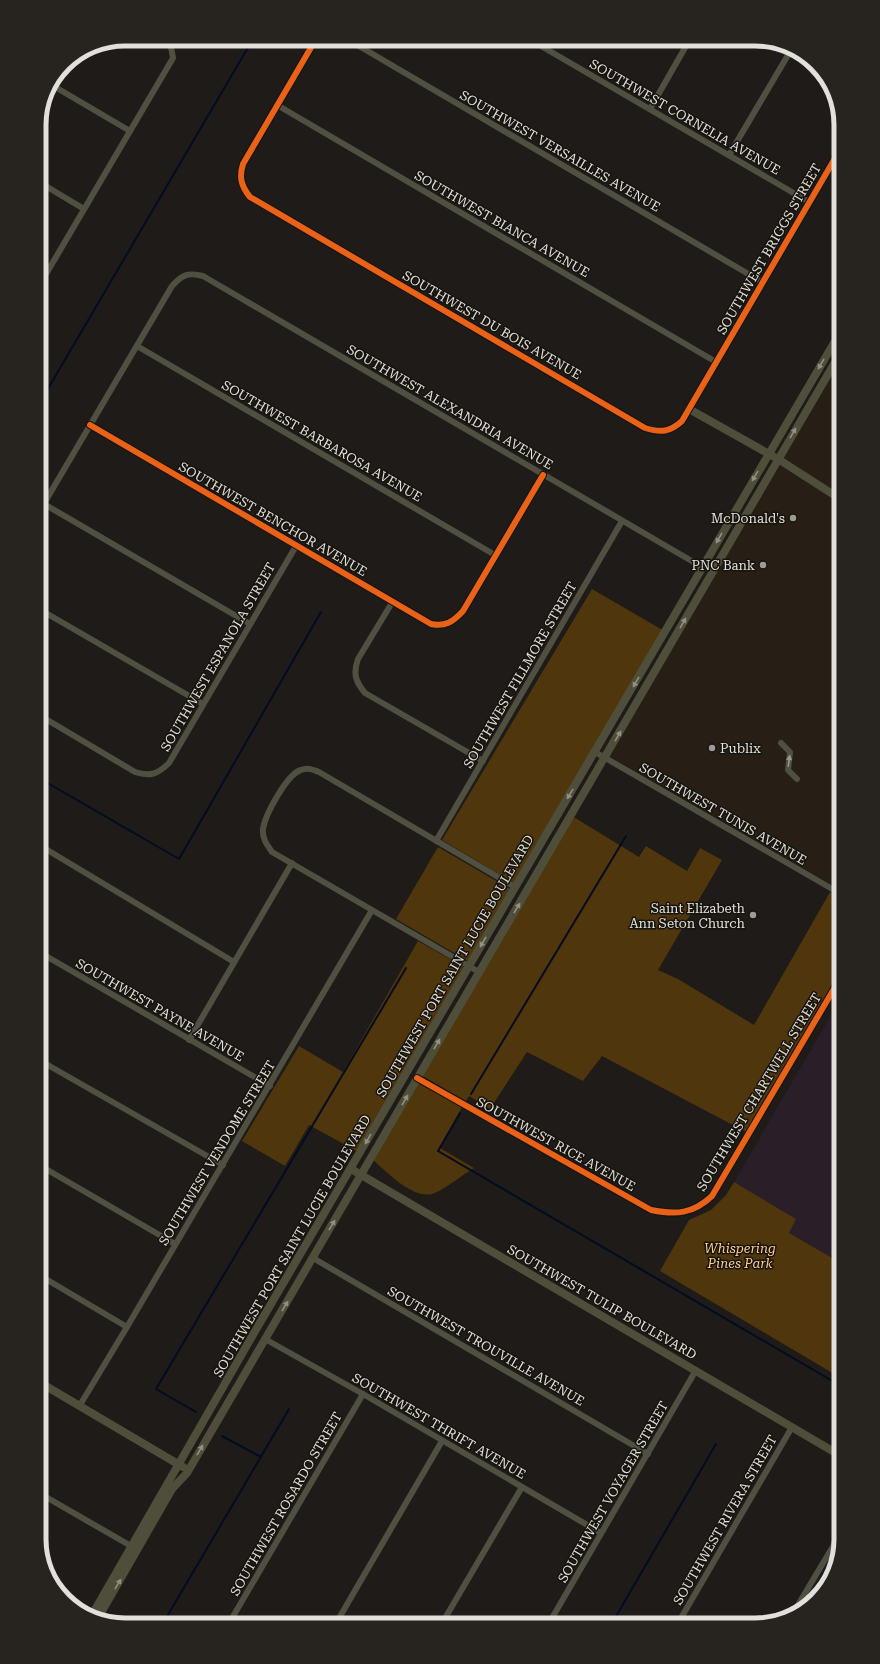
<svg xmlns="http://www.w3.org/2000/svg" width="880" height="1664" font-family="'Roboto Serif',serif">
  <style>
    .built { fill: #271f16 }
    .education { fill: #2a1e28 }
    .green { fill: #4f360c }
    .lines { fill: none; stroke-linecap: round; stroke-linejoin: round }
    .stream { stroke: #030c20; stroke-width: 2 }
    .street { stroke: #505042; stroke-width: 6 }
    .secondary { stroke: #4f4e3b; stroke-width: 8 }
    .cycleway-casing { stroke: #17130d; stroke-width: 8 }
    .cycleway { stroke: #ea6118; stroke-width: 6 }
    .oneway { fill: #919083 }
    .oneway2 { fill: #99988f }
    .poi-dot { fill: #9d9b97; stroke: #17130d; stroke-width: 1.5 }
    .labels { text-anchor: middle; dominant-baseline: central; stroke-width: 3; stroke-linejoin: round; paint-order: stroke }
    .street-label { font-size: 13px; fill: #e2e0dc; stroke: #17130d }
    .poi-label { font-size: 13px; fill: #e2e0dc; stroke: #17130d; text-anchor: end }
    .park-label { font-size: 13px; font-style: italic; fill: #fece8d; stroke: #17130d }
    .rim { fill: none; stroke: #e2e0dc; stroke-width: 5 }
  </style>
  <rect width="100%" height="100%" fill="#1e1b18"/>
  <g class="built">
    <polygon points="841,358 841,493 834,491 782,458"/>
    <polygon points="778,464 830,497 841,510 841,890 606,754"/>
  </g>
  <polygon class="education" points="841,998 841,1263 789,1233 796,1219 734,1182"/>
  <g class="green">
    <polygon points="592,589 666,632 519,886 442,840"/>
    <polygon points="572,816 639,857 646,846 687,871 700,848 722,860 658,970 678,979 754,1025 830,892 841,899 841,969 746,1132 602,1056 583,1081 527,1052 490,1109 469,1096 466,1101 417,1073"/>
    <polygon points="438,847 515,892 473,964 396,919"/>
    <polygon points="418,941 469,970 362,1154 309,1125 285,1166 242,1141 299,1046 343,1072"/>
    <path d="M 414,1079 L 462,1107 L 440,1148 L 474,1168 C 464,1174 441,1192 432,1194 C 412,1199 386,1171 372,1159 Z"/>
    <polygon points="734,1182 796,1219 789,1233 841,1263 841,1378 660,1271 689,1220 711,1210 726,1195"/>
  </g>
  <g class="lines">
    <g class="stream">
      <polyline points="39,404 253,39"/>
      <polyline points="39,778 179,859 321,612"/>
      <polyline points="471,1094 626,836"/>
      <polyline points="460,1113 438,1151 841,1386"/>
      <polyline points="196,1412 156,1389 406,968"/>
      <polyline points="222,1436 261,1457"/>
      <polyline points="162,1625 289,1409"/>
      <polyline points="611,1625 716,1444"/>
    </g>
    <g class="street">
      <path d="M 316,39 L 243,164 C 239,177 241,186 250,197 L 645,428 C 661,433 670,432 682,421 L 841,148"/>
      <polyline points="347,39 762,282"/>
      <polyline points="529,39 809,202"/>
      <polyline points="50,84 130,131"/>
      <polyline points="277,105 716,362"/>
      <polyline points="650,109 690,39"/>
      <polyline points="729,155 791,50"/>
      <polyline points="39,182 84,209"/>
      <polyline points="39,286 173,58 171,47 164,39"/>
      <polyline points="137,346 495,555"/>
      <path d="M 90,425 L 431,624 C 445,627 453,622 463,611 L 543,475"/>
      <polyline points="44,504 250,624"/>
      <path d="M 39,512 L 172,286 C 182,275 188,272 203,276 L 702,567"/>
      <path d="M 393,601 L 358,659 C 353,673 355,681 365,693 L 483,761"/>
      <polyline points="39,609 203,704"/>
      <path d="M 39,715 L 135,772 C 150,777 158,774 169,763 L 296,546"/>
      <polyline points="781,743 790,752 788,770 797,779"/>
      <polyline points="595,752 841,894"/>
      <polyline points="436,841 622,521"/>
      <polyline points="39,845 234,962"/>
      <polyline points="39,952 270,1086"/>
      <path d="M 479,972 L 272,852 C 267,845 262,838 263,829 C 265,815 287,774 301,770 C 308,767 313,770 319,772 L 515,887"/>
      <polyline points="189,1040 292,863"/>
      <polyline points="39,1060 223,1165"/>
      <path d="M 417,1078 L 651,1210 C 676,1215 693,1214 712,1196 L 841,977"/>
      <polyline points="39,1165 175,1244"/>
      <polyline points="313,1258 648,1454"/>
      <polyline points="39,1275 127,1327"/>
      <polyline points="265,1339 363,1394 601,1533"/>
      <polyline points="80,1405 127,1327 372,910"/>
      <polyline points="39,1493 131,1546"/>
      <polyline points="792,1615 841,1533"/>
      <polyline points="228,1625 363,1394"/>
      <polyline points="335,1625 442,1441"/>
      <polyline points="441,1625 522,1487"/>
      <polyline points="548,1625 696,1370"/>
      <polyline points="677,1625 792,1427"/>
    </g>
    <g class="secondary">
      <polyline points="689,409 778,459 834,495 841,497"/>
      <polyline points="834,495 841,505"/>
      <polyline points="351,1169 841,1456"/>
      <polyline points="39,1382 183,1467"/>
      <polyline points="92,1615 254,1333 841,331"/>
      <polyline points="98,1618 172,1489 187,1473 841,352"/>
    </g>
    <g class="cycleway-casing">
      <g id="cycleway">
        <path d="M 316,39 L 243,164 C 239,177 241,186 250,197 L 645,428 C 661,433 670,432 682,421 L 841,148"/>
        <path d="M 90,425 L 431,624 C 445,627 453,622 463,611 L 543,475"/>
        <path d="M 417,1078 L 651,1210 C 676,1215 693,1214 712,1196 L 841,977"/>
      </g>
    </g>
    <use href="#cycleway" class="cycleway"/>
  </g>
  <defs><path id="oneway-solid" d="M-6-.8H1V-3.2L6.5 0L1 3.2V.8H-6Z"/></defs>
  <g class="oneway">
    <use href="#oneway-solid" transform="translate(821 364) rotate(120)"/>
    <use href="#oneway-solid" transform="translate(793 433) rotate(-60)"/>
    <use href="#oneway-solid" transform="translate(755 476) rotate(120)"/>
    <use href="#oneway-solid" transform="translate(719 538) rotate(120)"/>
    <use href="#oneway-solid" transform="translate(683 623) rotate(-60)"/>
    <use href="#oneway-solid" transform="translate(636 682) rotate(120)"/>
    <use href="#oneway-solid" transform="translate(618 736) rotate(-60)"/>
    <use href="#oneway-solid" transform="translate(570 794) rotate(121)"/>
    <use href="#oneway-solid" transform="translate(517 908) rotate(-59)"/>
    <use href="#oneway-solid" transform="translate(483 942) rotate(120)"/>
    <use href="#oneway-solid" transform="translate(437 1044) rotate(-60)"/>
    <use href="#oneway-solid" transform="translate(405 1100) rotate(-60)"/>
    <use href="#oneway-solid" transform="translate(368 1139) rotate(120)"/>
    <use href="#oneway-solid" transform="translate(332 1225) rotate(-59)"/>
    <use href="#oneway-solid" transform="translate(285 1306) rotate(-59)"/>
    <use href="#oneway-solid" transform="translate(200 1450) rotate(-60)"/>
    <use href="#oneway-solid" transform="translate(118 1584) rotate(-59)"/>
  </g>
  <use class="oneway2" href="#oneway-solid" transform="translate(789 761) rotate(-82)"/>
  <g class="poi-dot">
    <circle cx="793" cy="518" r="4"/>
    <circle cx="763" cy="565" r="4"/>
    <circle cx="712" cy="748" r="4"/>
    <circle cx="753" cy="915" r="4"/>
  </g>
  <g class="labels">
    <g class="street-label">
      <text transform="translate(685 117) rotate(30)">SOUTHWEST CORNELIA AVENUE</text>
      <text transform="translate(560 151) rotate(30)">SOUTHWEST VERSAILLES AVENUE</text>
      <text transform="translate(502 224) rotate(30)">SOUTHWEST BIANCA AVENUE</text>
      <text transform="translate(769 249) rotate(-60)">SOUTHWEST BRIGGS STREET</text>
      <text transform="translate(492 325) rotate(30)">SOUTHWEST DU BOIS AVENUE</text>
      <text transform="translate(450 407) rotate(30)">SOUTHWEST ALEXANDRIA AVENUE</text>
      <text transform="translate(322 441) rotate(30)">SOUTHWEST BARBAROSA AVENUE</text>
      <text transform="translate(273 519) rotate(30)">SOUTHWEST BENCHOR AVENUE</text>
      <text transform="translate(218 657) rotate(-60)">SOUTHWEST ESPANOLA STREET</text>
      <text transform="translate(520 675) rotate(-60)">SOUTHWEST FILLMORE STREET</text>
      <text transform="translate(723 814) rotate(30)">SOUTHWEST TUNIS AVENUE</text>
      <text transform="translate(455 966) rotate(-60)">SOUTHWEST PORT SAINT LUCIE BOULEVARD</text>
      <text transform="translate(160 1010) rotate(30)">SOUTHWEST PAYNE AVENUE</text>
      <text transform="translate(759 1092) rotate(-59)">SOUTHWEST CHARTWELL STREET</text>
      <text transform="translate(556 1144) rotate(29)">SOUTHWEST RICE AVENUE</text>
      <text transform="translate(217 1153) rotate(-59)">SOUTHWEST VENDOME STREET</text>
      <text transform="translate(292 1246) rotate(-60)">SOUTHWEST PORT SAINT LUCIE BOULEVARD</text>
      <text transform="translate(602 1302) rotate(30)">SOUTHWEST TULIP BOULEVARD</text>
      <text transform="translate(486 1346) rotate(30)">SOUTHWEST TROUVILLE AVENUE</text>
      <text transform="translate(439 1426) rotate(30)">SOUTHWEST THRIFT AVENUE</text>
      <text transform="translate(613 1492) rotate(-60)">SOUTHWEST VOYAGER STREET</text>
      <text transform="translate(286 1504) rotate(-60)">SOUTHWEST ROSARDO STREET</text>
      <text transform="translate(725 1520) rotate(-60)">SOUTHWEST RIVERA STREET</text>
    </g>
    <g class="poi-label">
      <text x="785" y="518">McDonald's</text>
      <text x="755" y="565">PNC Bank</text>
      <text x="720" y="748" text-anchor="start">Publix</text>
      <text x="745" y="908">Saint Elizabeth<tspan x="745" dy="15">Ann Seton Church</tspan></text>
    </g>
    <g class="park-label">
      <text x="740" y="1248">Whispering<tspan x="740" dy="15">Pines Park</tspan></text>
    </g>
  </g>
  <path d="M0 0H880V1664H0ZM125 46H755A79 79 0 0 1 834 125V1539A79 79 0 0 1 755 1618H125A79 79 0 0 1 46 1539V125A79 79 0 0 1 125 46Z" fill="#27231e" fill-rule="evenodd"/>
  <path class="rim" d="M125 46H755A79 79 0 0 1 834 125V1539A79 79 0 0 1 755 1618H125A79 79 0 0 1 46 1539V125A79 79 0 0 1 125 46Z"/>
</svg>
